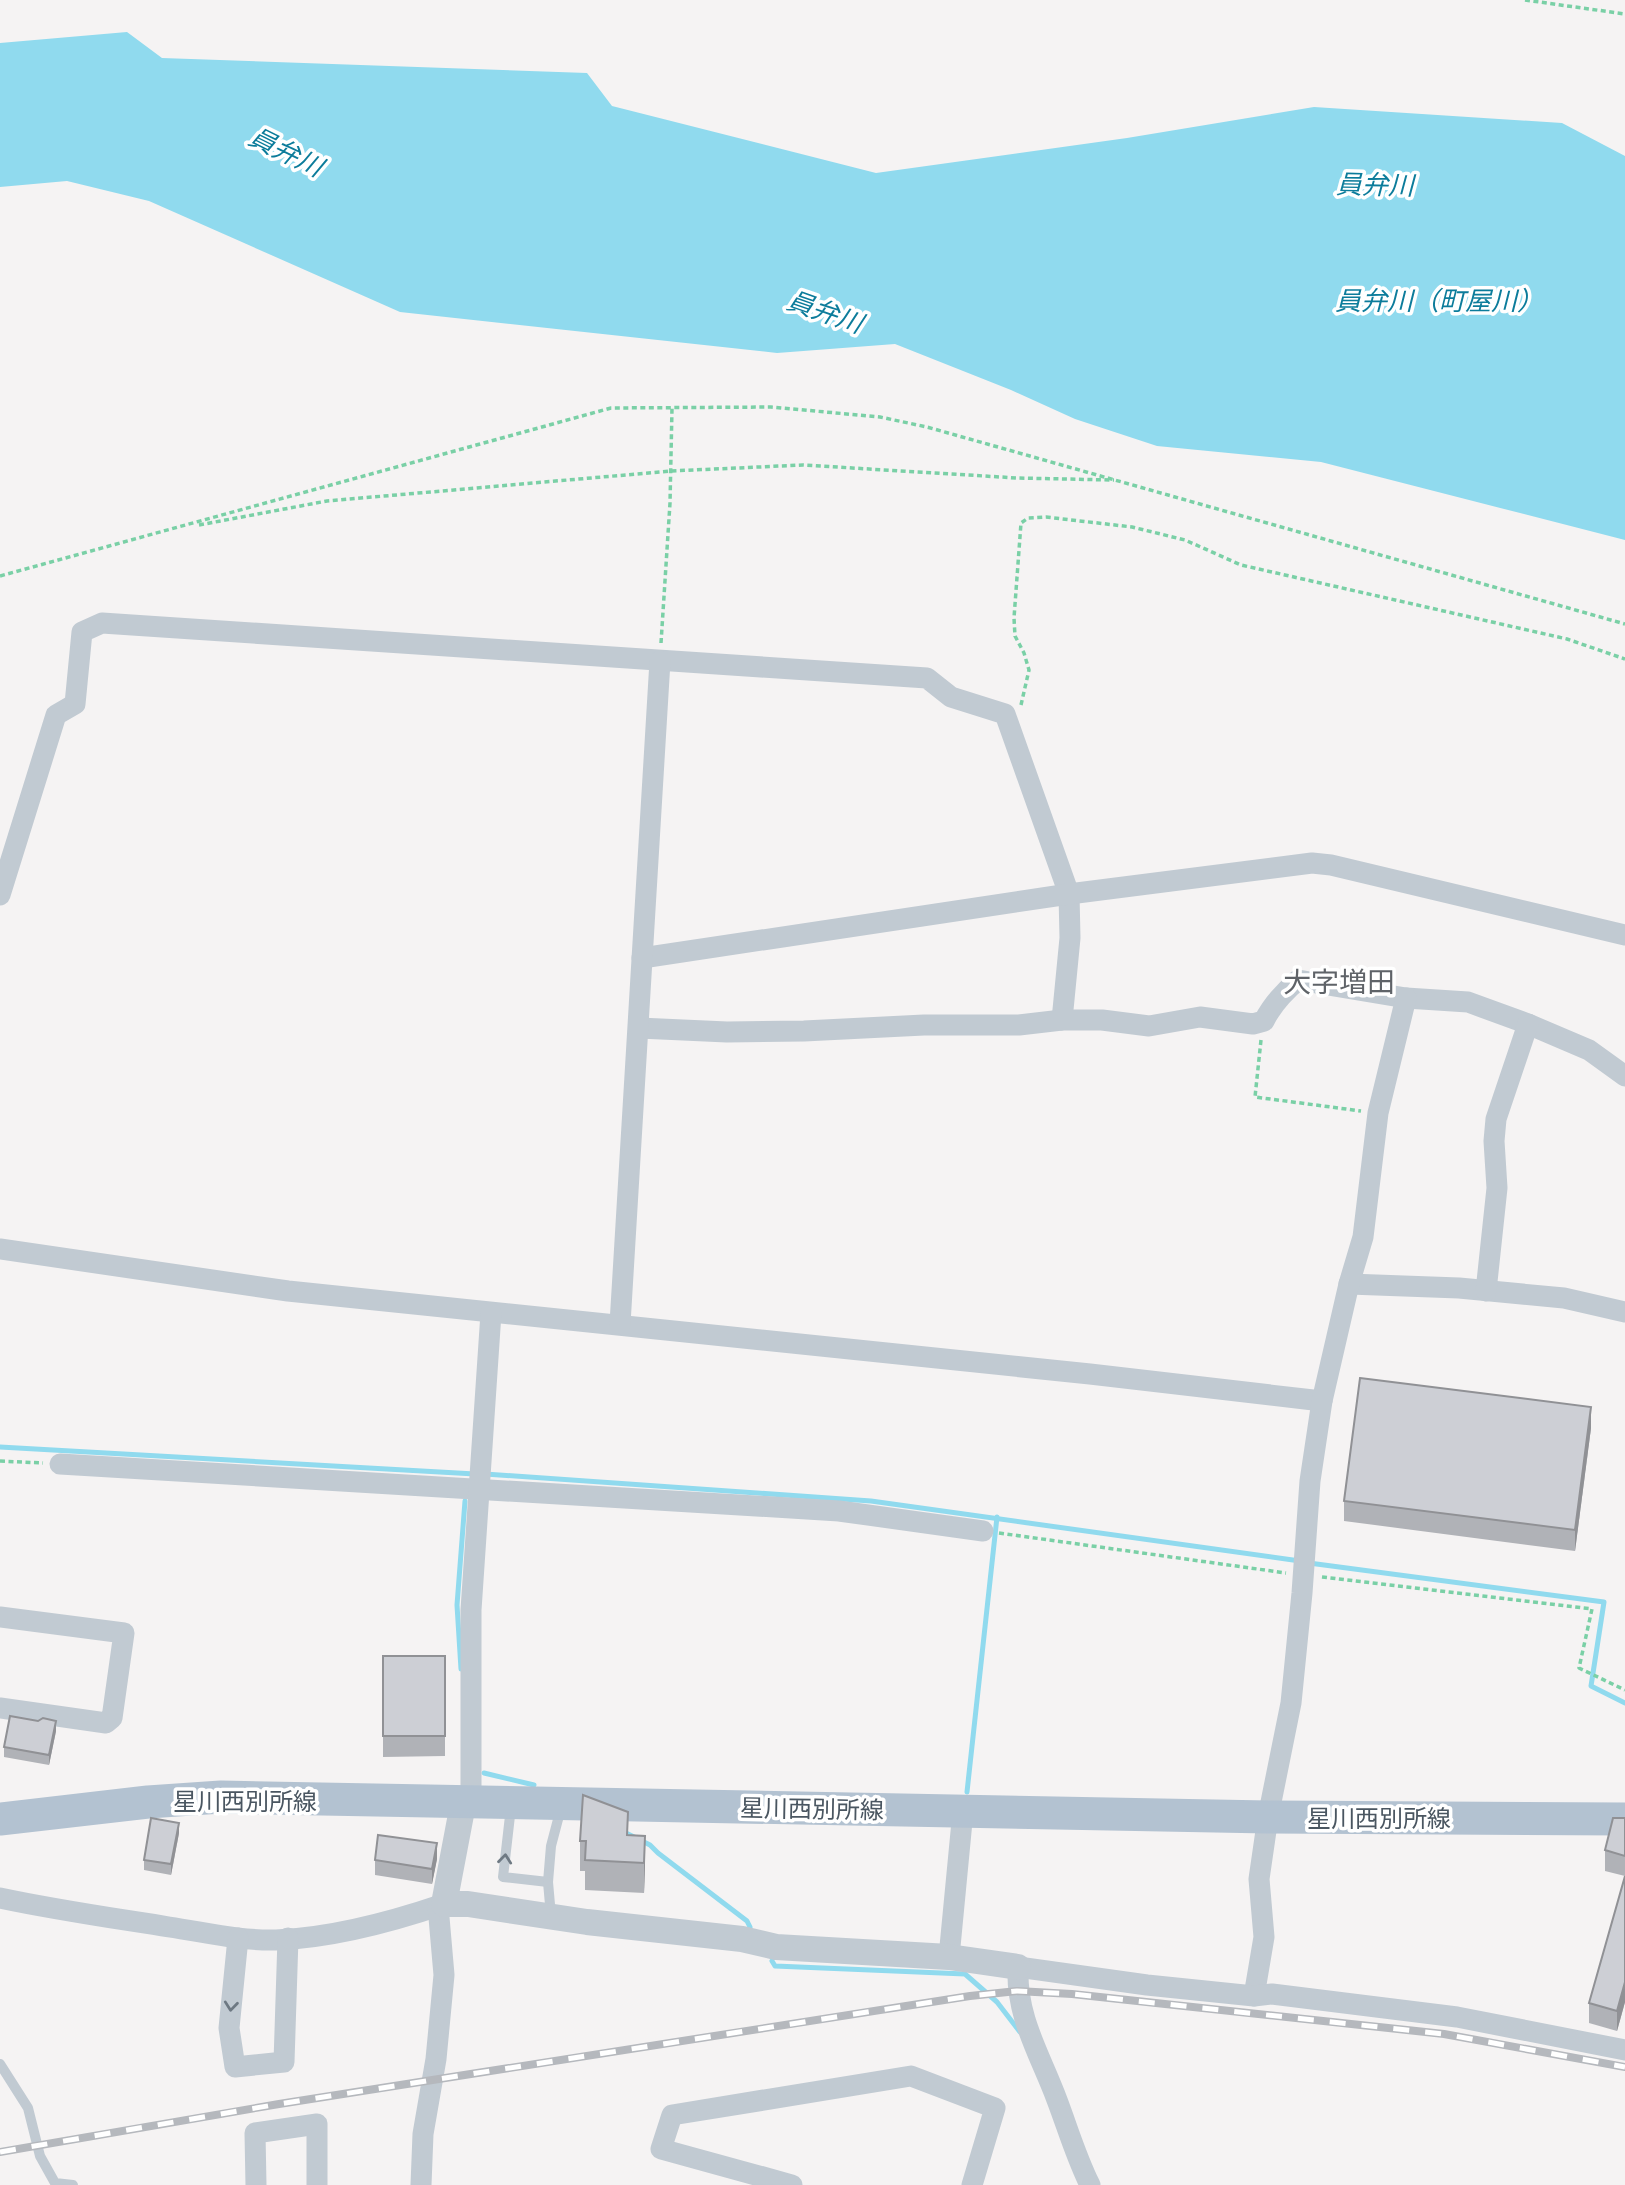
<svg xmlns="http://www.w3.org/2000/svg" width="1625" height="2185" font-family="Raleway,'Noto Sans JP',sans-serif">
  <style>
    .water { fill: #90daee }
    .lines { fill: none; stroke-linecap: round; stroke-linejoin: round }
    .stream { stroke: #90daee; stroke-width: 5 }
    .path { stroke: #7ad0a6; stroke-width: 3.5; stroke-dasharray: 5 3.5; stroke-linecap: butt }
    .service { stroke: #c1cad2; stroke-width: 10 }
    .minor { stroke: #c1cad2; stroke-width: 21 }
    .tertiary { stroke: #c1cad2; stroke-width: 26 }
    .primary { stroke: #b3c2d1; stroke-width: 33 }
    .rail-casing { stroke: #b5b8bd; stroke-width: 8 }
    .rail { stroke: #fff; stroke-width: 5; stroke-dasharray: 16; stroke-linecap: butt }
    .wall { fill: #b0b2b7 }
    .shaded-wall { fill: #909195 }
    .building { fill: #cdcfd5; stroke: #909195; stroke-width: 2 }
    .oneway { stroke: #6e7983 }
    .labels { text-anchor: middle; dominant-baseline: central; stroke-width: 7; stroke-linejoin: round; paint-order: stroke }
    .street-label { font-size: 24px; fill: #4a5661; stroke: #fff }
    .water-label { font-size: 26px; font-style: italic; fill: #0c7c9b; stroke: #fff }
    .quarter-label { font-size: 28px; fill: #5f6368; stroke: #fff }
  </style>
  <rect width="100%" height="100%" fill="#f5f3f3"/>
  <polygon class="water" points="127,32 162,58 587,73 612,106 876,173 1127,138 1314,107 1562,123 1625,156 1625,540 1321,462 1157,446 1075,419 1011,390 895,344 777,353 400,312 149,201 67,181 0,187 0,43"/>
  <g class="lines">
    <g class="stream">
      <polyline points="0,1447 475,1474"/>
      <polyline points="485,1474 871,1501 1300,1561"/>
      <polyline points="1309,1563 1604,1602 1591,1686 1625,1703"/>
      <polyline points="461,1669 457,1605 465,1501"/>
      <polyline points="484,1773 534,1785"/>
      <polyline points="967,1792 997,1517"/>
      <polyline points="622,1831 650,1845 658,1853 747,1921 750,1927"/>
      <polyline points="772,1961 775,1966 965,1974 997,2002 1020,2032"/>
    </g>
    <g class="path">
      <polyline points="1525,0 1625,14"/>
      <polyline points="199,525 327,501 671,471 803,465 1017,478 1114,480"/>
      <polyline points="0,576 611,408 771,407 880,417 927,427 1625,624"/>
      <polyline points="661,643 670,503 672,408"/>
      <polyline points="1021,705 1029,670 1024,653 1015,636 1014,618 1021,523 1028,518 1046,517 1132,527 1185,540 1241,565 1567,639 1625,659"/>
      <polyline points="1261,1040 1255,1097 1361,1111"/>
      <polyline points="0,1461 43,1463"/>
      <polyline points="999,1533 1286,1573"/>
      <polyline points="1322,1577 1592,1609 1579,1668 1625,1690"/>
    </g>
    <g class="service">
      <polyline points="511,1807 503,1877 548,1882 551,1846 561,1808"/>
      <polyline points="548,1882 551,1916"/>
      <polyline points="0,2064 28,2108 40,2156 55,2183 73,2185"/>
    </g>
    <g class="minor">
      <polyline points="0,895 56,715 75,704 82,632 102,623 927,678 951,697 1005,714 1069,894 1070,938 1062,1020"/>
      <polyline points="642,958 1069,894 1312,863 1331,865 1625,935"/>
      <path d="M 639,1028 L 727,1032 L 804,1031 L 924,1025 L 1019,1025 L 1062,1020 L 1102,1020 L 1149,1026 L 1200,1017 L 1253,1024 L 1264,1021 C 1272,1005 1285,991 1298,980 L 1406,998 L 1468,1002 L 1528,1024 L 1589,1050 L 1625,1076"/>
      <polyline points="0,1249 288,1291 1090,1374 1322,1401"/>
      <polyline points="1349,1284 1459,1288 1564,1298 1625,1312"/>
      <polyline points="1486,1291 1497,1188 1494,1141 1496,1119 1528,1024"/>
      <polyline points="620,1324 660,661"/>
      <polyline points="60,1464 839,1511 983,1531"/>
      <polyline points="0,1617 124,1633 112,1718 106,1723 0,1708"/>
      <polyline points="471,1804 471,1610 491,1313"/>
      <path d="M 0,1898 C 56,1910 113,1918 169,1927 C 204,1932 240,1941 276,1940 C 332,1938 391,1922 444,1904"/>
      <polyline points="238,1938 229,2028 235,2067 284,2062 288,1938"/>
      <polyline points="949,1957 963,1811"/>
      <polyline points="1254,1996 1264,1937 1259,1879 1268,1817 1291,1703 1302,1593 1310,1481 1322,1401 1349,1284 1363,1237 1378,1113 1406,998"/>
      <polyline points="256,2185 255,2133 317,2124 317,2185"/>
      <polyline points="421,2185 423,2134 436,2059 444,1975 438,1906"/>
      <polyline points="792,2185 661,2149 672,2115 911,2076 995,2108 972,2185"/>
      <path d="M 1090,2185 C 1076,2157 1068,2129 1057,2100 C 1040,2054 1016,2018 1018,1967 L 1147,1985 L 1254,1996 L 1272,1994 L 1457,2017 L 1625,2050"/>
    </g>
    <polyline class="tertiary" points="463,1804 444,1904 468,1904 587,1922 742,1939 776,1947 949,1957 1018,1967"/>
    <polyline class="primary" points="0,1819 148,1802 221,1797 1268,1817 1625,1819"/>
    <g class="rail-casing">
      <polyline id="rail" points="0,2152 279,2104 970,1996 1017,1991 1072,1994 1444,2034 1625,2067"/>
    </g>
    <use href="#rail" class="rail"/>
  </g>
  <g class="wall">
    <polygon points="1591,1428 1575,1551 1344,1521 1344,1501"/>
    <polygon points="383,1656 445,1656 445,1756 383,1757"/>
    <polygon points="56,1731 49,1765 4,1757 4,1747"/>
    <polygon points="1625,1818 1625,2002 1617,2031 1589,2023 1589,2003 1625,1876 1605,1871 1605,1850"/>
    <polygon points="179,1833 171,1875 144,1870 144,1860"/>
    <polygon points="628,1835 645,1866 644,1893 585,1890 585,1871 580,1871 580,1841"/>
    <polygon points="437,1859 432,1884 375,1875 375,1860"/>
  </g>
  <g class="shaded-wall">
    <polygon points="1591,1407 1591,1428 1575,1551 1575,1530"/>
    <polygon points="56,1721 56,1731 49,1765 49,1755"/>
    <polygon points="179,1823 179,1833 171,1875 171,1864"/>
    <polygon points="645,1836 645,1866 644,1893 644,1863"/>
    <polygon points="437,1843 437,1859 432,1884 432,1869"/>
    <polygon points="1625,1982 1625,2002 1617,2031 1617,2011"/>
  </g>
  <g class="building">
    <polygon points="1360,1378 1591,1407 1575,1530 1344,1501"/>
    <rect x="383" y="1656" width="62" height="80"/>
    <polygon points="10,1716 38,1721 43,1718 56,1721 49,1755 4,1747"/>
    <polygon points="583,1795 628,1812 627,1835 645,1836 644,1863 585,1860 586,1841 580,1841"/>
    <polygon points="151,1818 179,1823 171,1864 144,1860"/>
    <polygon points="1613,1818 1625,1818 1625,1856 1605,1850"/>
    <polygon points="378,1835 437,1843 432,1869 375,1860"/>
    <polygon points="1625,1876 1625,1982 1617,2011 1589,2003"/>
  </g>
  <defs><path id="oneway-chevron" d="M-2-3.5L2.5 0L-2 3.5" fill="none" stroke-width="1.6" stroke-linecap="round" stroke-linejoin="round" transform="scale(1.75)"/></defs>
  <g class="oneway">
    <use href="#oneway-chevron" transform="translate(505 1859) rotate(-84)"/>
    <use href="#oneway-chevron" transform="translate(231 2006) rotate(96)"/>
  </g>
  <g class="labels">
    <g class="street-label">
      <text x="245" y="1801">星川西別所線</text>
      <text transform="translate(812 1809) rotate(1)">星川西別所線</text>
      <text x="1379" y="1818">星川西別所線</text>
    </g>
    <g class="water-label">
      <text transform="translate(286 152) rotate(26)">員弁川</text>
      <text transform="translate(1375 185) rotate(1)">員弁川</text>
      <text x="1439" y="301">員弁川（町屋川）</text>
      <text transform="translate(825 312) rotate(19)">員弁川</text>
    </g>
    <g class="quarter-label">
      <text x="1339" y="982">大字増田</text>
    </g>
  </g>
</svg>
